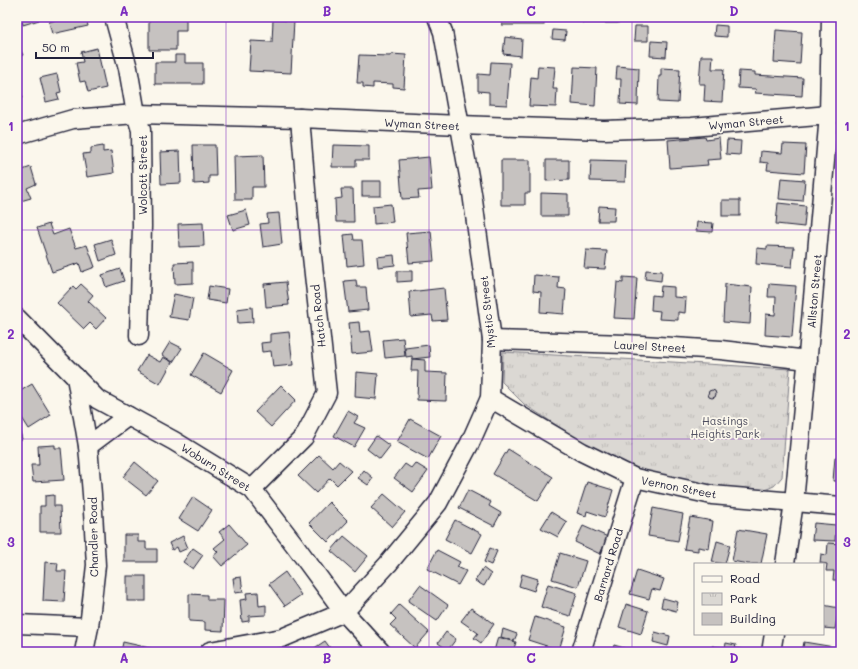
<svg xmlns="http://www.w3.org/2000/svg" width="858" height="669" font-family="Mali,sans-serif">
  <style>
    .park { fill: url(#park-tufts); stroke: #7e7d87 }
    .building { fill: #c6c2c0; stroke: #22223b }
    .lines { fill: none; stroke-linecap: round; stroke-linejoin: round }
    .minor-casing { stroke: #22223b; stroke-width: 21 }
    .minor { stroke: #fbf7ec; stroke-width: 18 }
    .grid { fill: none; stroke: #7b2cbf; stroke-width: 1; stroke-opacity: 0.55 }
    .labels { text-anchor: middle; dominant-baseline: central; stroke-width: 3.5; stroke-linejoin: round; paint-order: stroke }
    .street-label { font-size: 11px; fill: #22223b; stroke: #fbf7ec }
    .park-label { font-size: 11px; fill: #505061; stroke: #fbf7ec }
    .neatline { fill: none; stroke: #7b2cbf; stroke-width: 1.5 }
    .grid-label { font-size: 13px; text-anchor: middle; font-weight: bold; fill: #7b2cbf }
  </style>
  <defs>
    <pattern id="park-tufts" width="24" height="20" patternUnits="userSpaceOnUse"><rect width="24" height="20" fill="#dbd8d3"/><path d="M3 7l-1-3M5 7V3M7 7l1-3M15 17l-1-3M17 17v-4M19 17l1-3" fill="none" stroke="#bcb9b6"/></pattern>
  </defs>
  <rect width="100%" height="100%" fill="#fbf7ec"/>
  <filter id="ink" filterUnits="userSpaceOnUse"><feTurbulence type="fractalNoise" baseFrequency=".025" numOctaves="2"/><feDisplacementMap in="SourceGraphic" scale="8" xChannelSelector="R" yChannelSelector="G"/><feConvolveMatrix kernelMatrix="1 2 1 2 8 2 1 2 1" color-interpolation-filters="sRGB"/></filter>
  <g filter="url(#ink)">
    <polygon class="park" points="503,352 790,369 782,477 774,486 760,492 680,480 629,466 588,446 550,421 524,404 502,382"/>
    <g class="building">
      <polygon points="21,17 38,17 39,20 23,25"/>
      <polygon points="58,17 86,17 88,26 52,34 49,22 59,19"/>
      <polygon points="149,17 186,17 186,31 176,31 176,50 149,50"/>
      <rect x="502" y="17" width="42" height="8"/>
      <rect x="583" y="17" width="35" height="6"/>
      <polygon points="273,20 294,21 291,73 249,71 251,41 272,42"/>
      <polygon points="715,25 727,26 727,37 714,36"/>
      <polygon points="635,26 648,26 648,41 634,41"/>
      <polygon points="553,30 566,31 565,40 552,39"/>
      <polygon points="776,30 802,32 800,64 774,62"/>
      <polygon points="505,37 522,39 521,56 503,54"/>
      <polygon points="651,41 667,42 666,57 650,56"/>
      <polygon points="17,43 23,55 17,58"/>
      <polygon points="97,48 106,88 88,92 85,81 80,82 76,63 83,62 81,52"/>
      <polygon points="391,54 406,55 404,88 393,87 393,84 373,83 373,88 363,87 363,83 357,83 359,55 390,56"/>
      <polygon points="175,55 185,55 185,63 203,63 203,84 155,84 155,62 175,62"/>
      <polygon points="701,56 713,56 712,69 724,69 722,102 704,101 705,84 699,84"/>
      <polygon points="491,62 510,63 507,105 489,104 489,92 478,91 478,74 490,75"/>
      <polygon points="538,66 555,67 553,89 557,89 556,107 529,106 531,77 537,78"/>
      <polygon points="617,66 639,68 638,105 620,104 621,79 616,79"/>
      <polygon points="574,67 597,68 595,106 572,104"/>
      <polygon points="661,68 680,69 678,103 658,102 659,76 661,76"/>
      <polygon points="739,71 755,72 755,75 803,78 802,96 755,93 756,89 738,88"/>
      <polygon points="57,74 61,92 57,93 59,99 46,102 40,78"/>
      <polygon points="17,84 23,98 17,101"/>
      <polygon points="705,137 706,140 719,138 721,159 707,160 708,165 670,168 668,140"/>
      <polygon points="727,140 741,141 740,155 726,154"/>
      <polygon points="783,144 806,145 804,173 767,170 768,163 760,162 761,151 782,153"/>
      <polygon points="193,145 215,145 216,176 209,176 209,183 194,184"/>
      <polygon points="333,145 369,146 369,160 356,160 356,167 332,167"/>
      <polygon points="103,146 103,152 111,151 114,173 87,177 83,154 91,153 91,148"/>
      <polygon points="180,151 181,183 161,184 160,152"/>
      <polygon points="263,155 264,187 252,187 252,200 235,200 234,156"/>
      <polygon points="429,157 432,190 418,191 419,198 402,199 399,160"/>
      <polygon points="501,160 530,160 530,193 525,193 525,205 501,205"/>
      <polygon points="546,160 569,160 569,180 546,181"/>
      <polygon points="591,160 626,161 625,182 590,181"/>
      <polygon points="31,167 36,184 27,188 31,198 17,202 17,172"/>
      <polygon points="781,178 805,180 803,201 779,199"/>
      <rect x="362" y="181" width="19" height="15"/>
      <polygon points="341,189 353,189 354,222 336,222 335,199 342,198"/>
      <polygon points="541,193 568,194 568,216 541,216"/>
      <rect x="722" y="200" width="18" height="16"/>
      <polygon points="778,203 806,206 804,227 776,224"/>
      <polygon points="391,204 393,222 374,224 373,206"/>
      <polygon points="599,206 615,207 614,221 598,221"/>
      <polygon points="246,210 250,225 233,230 228,215"/>
      <polygon points="279,213 282,244 263,247 260,224 268,223 267,214"/>
      <polygon points="697,222 713,223 712,232 696,231"/>
      <polygon points="203,223 204,246 179,247 178,224"/>
      <polygon points="49,224 53,235 69,229 76,248 87,245 95,267 82,272 79,263 52,272 37,228"/>
      <polygon points="431,231 434,261 409,263 406,233"/>
      <polygon points="353,234 354,240 362,240 364,264 347,266 344,235"/>
      <polygon points="111,239 116,255 100,261 95,244"/>
      <polygon points="767,246 794,247 792,267 756,264 757,248 767,249"/>
      <polygon points="586,250 607,251 605,269 584,268"/>
      <polygon points="394,255 395,265 378,267 377,257"/>
      <polygon points="193,262 193,283 175,284 174,263"/>
      <polygon points="120,269 124,281 106,287 102,275"/>
      <polygon points="646,270 662,271 661,281 645,279"/>
      <polygon points="397,271 412,271 412,281 397,282"/>
      <polygon points="534,275 559,277 558,288 566,289 564,314 540,312 541,292 533,291"/>
      <polygon points="623,277 637,278 634,319 614,318 617,282 623,283"/>
      <polygon points="356,280 357,287 366,287 368,310 348,312 344,281"/>
      <polygon points="286,282 289,305 266,307 264,284"/>
      <polygon points="81,284 93,295 88,301 106,318 96,329 90,323 84,329 57,303 73,286 76,289"/>
      <polygon points="725,284 752,287 750,324 723,322"/>
      <polygon points="769,284 796,286 792,337 765,335 766,314 775,315 776,297 768,297"/>
      <polygon points="209,286 228,289 226,303 207,300"/>
      <polygon points="661,286 674,287 674,297 686,298 685,313 678,312 678,320 659,319 660,311 651,310 652,295 660,296"/>
      <polygon points="444,288 447,320 433,321 432,315 411,317 409,292"/>
      <polygon points="174,294 193,298 189,320 169,317"/>
      <polygon points="252,307 253,322 238,323 237,309"/>
      <polygon points="359,322 360,332 370,331 373,352 352,354 349,323"/>
      <polygon points="289,332 293,365 273,367 271,351 262,352 261,343 270,342 270,334"/>
      <polygon points="403,338 405,356 385,358 383,340"/>
      <polygon points="170,342 182,348 173,362 162,355"/>
      <polygon points="429,345 430,357 412,359 412,356 406,357 405,348"/>
      <polygon points="204,353 233,370 221,392 191,375"/>
      <polygon points="147,355 160,362 163,357 172,362 160,384 137,371"/>
      <polygon points="412,359 425,360 425,372 447,373 446,401 417,400 418,371 411,371"/>
      <polygon points="356,372 378,374 376,399 355,397"/>
      <polygon points="32,384 51,415 29,429 17,410 17,393"/>
      <polygon points="281,385 296,400 271,427 255,412"/>
      <circle cx="712" cy="394" r="4"/>
      <polygon points="840,395 841,395 841,417 839,416"/>
      <polygon points="348,411 358,417 354,423 365,428 354,447 334,436"/>
      <polygon points="410,419 441,436 428,459 397,442"/>
      <polygon points="19,428 22,439 17,441 17,429"/>
      <polygon points="376,436 390,446 380,459 367,449"/>
      <polygon points="55,445 55,448 61,448 64,480 33,482 31,465 39,465 38,446"/>
      <polygon points="508,449 553,477 538,501 493,474"/>
      <polygon points="319,455 333,468 339,461 351,471 337,485 330,478 316,493 298,476"/>
      <polygon points="835,457 841,458 841,481 833,481"/>
      <polygon points="135,462 158,481 146,495 123,477"/>
      <polygon points="415,463 428,471 413,492 394,478 405,464 411,468"/>
      <polygon points="364,470 373,478 368,485 358,478"/>
      <polygon points="587,482 613,490 605,517 587,511 586,516 577,513"/>
      <polygon points="468,490 491,502 489,506 501,513 494,526 459,508"/>
      <polygon points="384,494 405,512 392,527 371,508"/>
      <polygon points="54,495 54,506 60,506 61,532 40,532 40,506 45,506 45,496"/>
      <polygon points="193,497 212,510 198,531 179,519"/>
      <polygon points="329,502 348,521 328,542 309,523"/>
      <polygon points="653,508 683,514 678,541 648,536"/>
      <polygon points="551,512 567,522 558,537 541,528"/>
      <polygon points="690,517 713,521 709,549 698,547 698,551 684,549"/>
      <polygon points="455,520 482,534 472,553 445,539"/>
      <polygon points="814,523 836,525 835,541 812,540"/>
      <polygon points="229,524 247,545 222,566 213,556 218,552 214,548 225,539 219,532"/>
      <polygon points="583,526 608,537 600,554 575,542"/>
      <polygon points="738,529 767,534 761,564 748,564 732,561"/>
      <polygon points="124,535 138,535 138,542 146,542 146,549 157,549 157,562 124,562"/>
      <polygon points="183,536 188,548 179,552 177,547 172,550 169,543"/>
      <polygon points="344,536 368,556 355,572 331,551"/>
      <polygon points="717,541 730,545 725,564 712,562"/>
      <polygon points="828,543 841,544 841,580 833,580 834,571 826,571 827,564 820,563 821,554 827,555"/>
      <polygon points="193,548 203,555 193,569 183,562"/>
      <polygon points="490,548 497,551 491,565 484,562"/>
      <polygon points="437,550 460,562 457,567 466,571 458,585 427,569"/>
      <polygon points="560,553 586,561 578,587 552,579"/>
      <polygon points="45,562 58,563 57,571 66,571 64,602 43,601"/>
      <polygon points="483,568 491,574 484,586 475,581"/>
      <polygon points="637,570 664,579 660,591 652,589 649,599 630,594"/>
      <polygon points="285,572 301,595 285,606 269,584"/>
      <polygon points="522,574 538,579 534,591 519,586"/>
      <rect x="127" y="576" width="19" height="25"/>
      <polygon points="241,577 243,592 235,593 233,578"/>
      <polygon points="548,584 577,593 570,616 541,607"/>
      <polygon points="420,585 448,605 437,621 408,601"/>
      <polygon points="258,592 259,606 266,605 266,615 249,616 249,621 242,622 240,600 247,599 246,593"/>
      <polygon points="189,594 207,595 207,600 224,600 223,631 205,630 205,622 189,621"/>
      <polygon points="663,598 678,602 676,611 661,607"/>
      <polygon points="626,604 648,611 641,634 619,627"/>
      <polygon points="399,605 429,632 415,648 390,625 396,619 391,614"/>
      <polygon points="823,605 839,608 835,629 823,628"/>
      <polygon points="471,608 494,624 481,643 474,638 478,633 461,621"/>
      <polygon points="535,617 566,627 559,650 528,640"/>
      <polygon points="503,629 517,634 514,641 501,637"/>
      <polygon points="446,632 456,639 448,650 438,643"/>
      <polygon points="655,632 670,636 668,646 653,642"/>
      <polygon points="498,637 516,642 513,652 494,651"/>
      <polygon points="325,641 333,652 311,652 310,651"/>
      <polygon points="123,642 154,649 154,652 121,652"/>
      <polygon points="804,642 834,647 833,652 802,652"/>
      <polygon points="726,643 736,645 735,648 745,650 745,652 711,652 712,646 725,648"/>
      <polygon points="614,645 637,652 612,652"/>
      <polygon points="24,650 39,651 39,652 24,652"/>
    </g>
    <g class="lines">
      <g class="minor-casing">
        <g id="minor">
          <polyline points="114,17 128,68 136,114 141,130 142,226 139,336"/>
          <polyline points="17,135 73,119 136,114 300,118 460,125 604,130 692,127 829,115"/>
          <polyline points="17,318 97,399 174,441 252,489 294,544 344,612 381,652"/>
          <polyline points="492,340 626,344 721,350 808,360"/>
          <polyline points="76,377 88,446 92,494 96,565 89,627 84,652"/>
          <polyline points="490,398 582,452 635,478 712,495 841,506"/>
          <polyline points="88,446 128,416"/>
          <polyline points="252,489 304,437 327,393 310,238 300,118"/>
          <polyline points="785,564 794,502 808,355 829,115 831,17"/>
          <polyline points="17,624 89,627"/>
          <polyline points="210,651 282,638 344,612 388,564 438,503 470,443 490,398 492,340 472,193 443,32 437,17"/>
          <polyline points="581,652 635,478"/>
          <polyline points="771,652 774,634"/>
        </g>
      </g>
      <use href="#minor" class="minor"/>
    </g>
  </g>
  <path class="grid" d="M 226,17 L 226,652M 429,17 L 429,652M 632,17 L 632,652M 17,230 L 841,230M 17,439 L 841,439"/>
  <g class="labels">
    <g class="street-label">
      <text transform="translate(746 122) rotate(-5)">Wyman Street</text>
      <text transform="translate(422 124) rotate(3)">Wyman Street</text>
      <text transform="translate(142 175) rotate(-90)">Wolcott Street</text>
      <text transform="translate(814 291) rotate(-85)">Allston Street</text>
      <text transform="translate(487 312) rotate(-96)">Mystic Street</text>
      <text transform="translate(318 316) rotate(-96)">Hatch Road</text>
      <text transform="translate(650 346) rotate(3)">Laurel Street</text>
      <text transform="translate(216 467) rotate(32)">Woburn Street</text>
      <text transform="translate(679 487) rotate(11)">Vernon Street</text>
      <text transform="translate(93 537) rotate(-91)">Chandler Road</text>
      <text transform="translate(608 565) rotate(-73)">Barnard Road</text>
    </g>
    <g class="park-label">
      <text x="725" y="420">Hastings<tspan x="725" dy="13">Heights Park</tspan></text>
    </g>
  </g>
  <rect width="858" height="669" fill="none" stroke="#fbf7ec" stroke-width="44"/>
  <rect x="694" y="563" width="130" height="72" fill="#fbf7ec" stroke="#a4a2a5"/>
  <rect x="702" y="576" width="20" height="6" fill="#fbf7ec" stroke="#a4a2a5"/>
  <text x="730" y="583" font-size="12" fill="#22223b">Road</text>
  <rect x="702" y="593" width="20" height="12" fill="url(#park-tufts)" stroke="#a4a2a5"/>
  <text x="730" y="603" font-size="12" fill="#22223b">Park</text>
  <rect x="702" y="613" width="20" height="12" fill="#c6c2c0" stroke="#a4a2a5"/>
  <text x="730" y="623" font-size="12" fill="#22223b">Building</text>
  <path d="M36 52v6h117v-6" fill="none" stroke="#22223b" stroke-width="2"/>
  <text x="42" y="52" font-size="12" fill="#22223b" stroke="#fbf7ec" stroke-width="3" paint-order="stroke">50 m</text>
  <rect x="22" y="22" width="814" height="625" class="neatline"/>
  <g class="grid-label">
    <text x="124" y="16">A</text>
    <text x="327" y="16">B</text>
    <text x="531" y="16">C</text>
    <text x="734" y="16">D</text>
    <text x="11" y="131">1</text>
    <text x="847" y="131">1</text>
    <text x="11" y="339">2</text>
    <text x="847" y="339">2</text>
    <text x="11" y="547">3</text>
    <text x="847" y="547">3</text>
    <text x="124" y="663">A</text>
    <text x="327" y="663">B</text>
    <text x="531" y="663">C</text>
    <text x="734" y="663">D</text>
  </g>
</svg>
